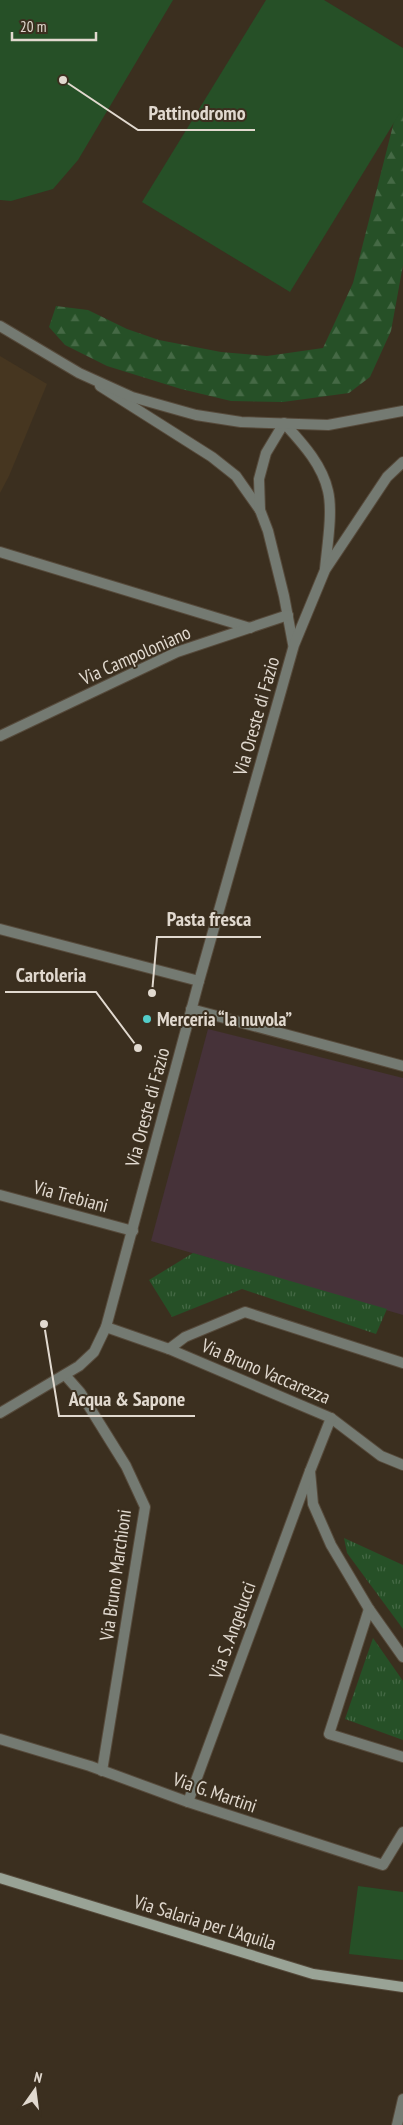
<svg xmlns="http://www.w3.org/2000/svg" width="403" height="2125" font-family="'PT Sans Narrow',sans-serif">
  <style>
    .built { fill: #463620 }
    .education { fill: #463239 }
    .grass { fill: url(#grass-tufts) }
    .forest { fill: url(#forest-firs) }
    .pitch { fill: #265027 }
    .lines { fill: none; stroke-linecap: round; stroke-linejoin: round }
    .minor-casing { stroke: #564a3b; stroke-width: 12 }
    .tertiary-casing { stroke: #564a3b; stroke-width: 12 }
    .secondary-casing { stroke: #564a3b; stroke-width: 12 }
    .minor { stroke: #747a72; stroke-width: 10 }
    .tertiary { stroke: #747a72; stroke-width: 10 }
    .secondary { stroke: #99a396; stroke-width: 10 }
    .poi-dot { fill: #53cdc9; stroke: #3b2f1f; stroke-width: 2 }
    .labels { text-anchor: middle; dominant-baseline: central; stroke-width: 4; stroke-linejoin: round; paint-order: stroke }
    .street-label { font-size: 19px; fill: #e1d9cf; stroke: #3b2f1f }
    .poi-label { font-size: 19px; font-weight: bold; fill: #e1d9cf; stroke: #3b2f1f; text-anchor: start }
    .leader { fill: none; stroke: #e1d9cf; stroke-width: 2 }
    .callout-dot { fill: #e1d9cf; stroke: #3b2f1f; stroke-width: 2 }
    .callout-label { font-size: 20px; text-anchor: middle; font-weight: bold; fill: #e1d9cf; stroke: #3b2f1f; stroke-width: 4; stroke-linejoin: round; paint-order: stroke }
  </style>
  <defs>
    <pattern id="grass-tufts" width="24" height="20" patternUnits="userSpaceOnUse" patternTransform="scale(1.25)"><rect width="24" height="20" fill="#265027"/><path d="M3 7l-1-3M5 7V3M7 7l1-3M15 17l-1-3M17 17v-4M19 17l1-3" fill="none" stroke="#456945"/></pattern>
    <pattern id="forest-firs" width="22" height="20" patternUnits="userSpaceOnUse" patternTransform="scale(1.25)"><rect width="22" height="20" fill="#265027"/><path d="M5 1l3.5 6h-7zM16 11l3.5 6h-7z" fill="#456945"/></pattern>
  </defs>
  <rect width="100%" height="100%" fill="#3b2f1f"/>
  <polygon class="built" points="0,356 47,384 9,476 0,493"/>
  <polygon class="education" points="208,1029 403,1078 403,1315 151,1241"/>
  <g class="grass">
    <polygon points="193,1253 387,1309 376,1334 242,1289 172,1317 149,1280"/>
    <polygon points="344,1538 403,1565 403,1629 347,1553"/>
    <polygon points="373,1638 403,1681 403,1740 345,1719"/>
  </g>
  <polygon class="forest" points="403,86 403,265 391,331 370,377 349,393 283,402 231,401 181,389 107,366 65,345 49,327 56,306 88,310 127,329 159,340 221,352 267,356 323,348 353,283"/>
  <g class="pitch">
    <polygon points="0,0 173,0 78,160 53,189 11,201 0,200"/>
    <polygon points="266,0 324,0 403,48 403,108 290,292 142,202"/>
    <polygon points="358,1886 403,1892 403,1960 349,1954"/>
  </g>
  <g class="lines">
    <g class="minor-casing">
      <g id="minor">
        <polyline points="100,386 212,457 236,476 260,510 268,531 284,596 293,644"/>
        <path d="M 260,510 L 259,479 L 266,453 L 284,423 C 302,443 322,464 328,491 C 333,512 327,547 325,569"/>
        <polyline points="0,552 250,628"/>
        <polyline points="0,736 177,652 288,615"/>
        <polyline points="0,929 199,981"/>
        <polyline points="191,1009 403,1066"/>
        <polyline points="0,1195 133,1231"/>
        <polyline points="106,1327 169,1349 331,1418 381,1456 403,1465"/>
        <polyline points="169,1349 185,1337 245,1312 403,1363"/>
        <polyline points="65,1375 80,1392 126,1466 145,1507 102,1771"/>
        <polyline points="0,1413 79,1366 94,1352 106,1327 199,981 294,645 325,570 387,477 403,462"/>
        <polyline points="331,1418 310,1471 313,1504 331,1545 369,1609 403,1657"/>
        <polyline points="369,1609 329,1734 403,1757"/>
        <polyline points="0,1739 90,1766 188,1802 383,1865 403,1832"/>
        <polyline points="188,1802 310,1471"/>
        <polyline points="397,2125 403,2099"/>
      </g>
    </g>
    <g class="tertiary-casing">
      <polyline id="tertiary" points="0,326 79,373 132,397 196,415 241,422 328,425 403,411"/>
    </g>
    <g class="secondary-casing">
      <polyline id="secondary" points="0,1878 313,1974 403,1987"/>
    </g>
    <use href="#minor" class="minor"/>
    <use href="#tertiary" class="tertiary"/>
    <use href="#secondary" class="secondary"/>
  </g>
  <circle class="poi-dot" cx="147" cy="1019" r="5"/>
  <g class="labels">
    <g class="street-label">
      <text transform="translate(135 655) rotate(-24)">Via Campoloniano</text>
      <text transform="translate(256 716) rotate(-74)">Via Oreste di Fazio</text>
      <text transform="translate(147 1107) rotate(-75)">Via Oreste di Fazio</text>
      <text transform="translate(71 1196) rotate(15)">Via Trebiani</text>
      <text transform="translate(266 1371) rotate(23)">Via Bruno Vaccarezza</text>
      <text transform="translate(115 1575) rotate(-82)">Via Bruno Marchioni</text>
      <text transform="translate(232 1630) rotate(-70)">Via S. Angelucci</text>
      <text transform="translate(215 1792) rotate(19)">Via G. Martini</text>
      <text transform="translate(205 1922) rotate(17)">Via Salaria per L'Aquila</text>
    </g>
    <g class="poi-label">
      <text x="157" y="1019">Merceria “la nuvola”</text>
    </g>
  </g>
  <path class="leader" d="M63 80L138 130H255M152 993L157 937H261M138 1048L96 992H5M44 1324L59 1416H195"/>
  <g class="callout-dot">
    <circle cx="63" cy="80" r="5"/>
    <circle cx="152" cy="993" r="5"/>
    <circle cx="138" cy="1048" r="5"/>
    <circle cx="44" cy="1324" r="5"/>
  </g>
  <g class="callout-label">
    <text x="197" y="120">Pattinodromo</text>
    <text x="209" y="926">Pasta fresca</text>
    <text x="51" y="982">Cartoleria</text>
    <text x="127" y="1406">Acqua &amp; Sapone</text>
  </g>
  <g transform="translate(35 2090) rotate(14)" stroke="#3b2f1f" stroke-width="4" paint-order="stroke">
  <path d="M0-4L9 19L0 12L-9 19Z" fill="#e1d9cf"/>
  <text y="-8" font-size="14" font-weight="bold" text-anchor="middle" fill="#e1d9cf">N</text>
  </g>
  <path d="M12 32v8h84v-8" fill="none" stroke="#e1d9cf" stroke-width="2.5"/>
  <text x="20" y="32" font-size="15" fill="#e1d9cf" stroke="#3b2f1f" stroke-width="4" paint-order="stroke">20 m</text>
</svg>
